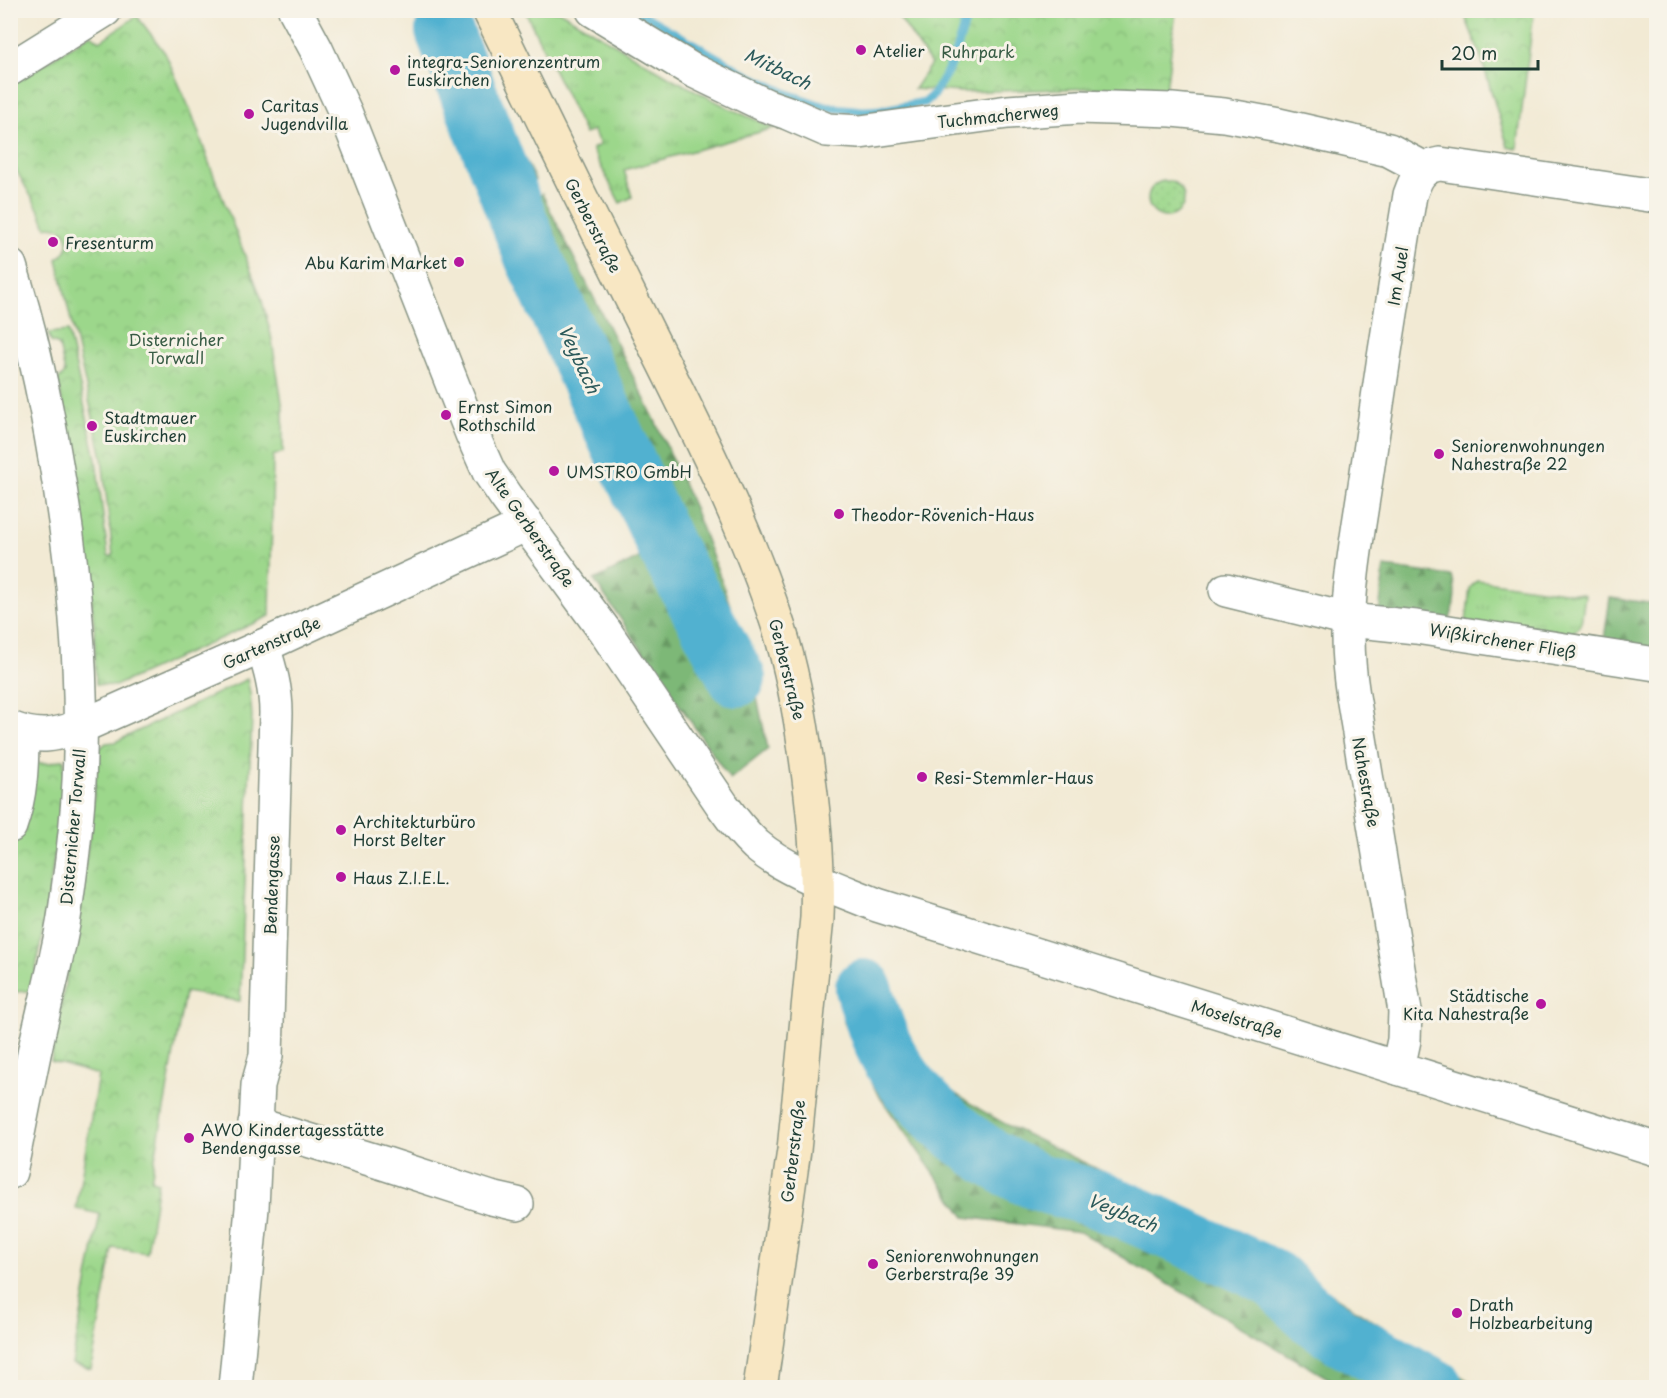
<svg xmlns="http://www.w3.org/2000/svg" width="1667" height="1398" font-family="'Playpen Sans',sans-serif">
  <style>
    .grass { fill: url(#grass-tufts); stroke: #5e8a60; stroke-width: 1.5 }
    .forest { fill: url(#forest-firs); stroke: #4e7a56; stroke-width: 1.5 }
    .park { fill: url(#park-crowns); stroke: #5e8a60; stroke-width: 1.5 }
    .garden { fill: url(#garden-dots); stroke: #5e8a60; stroke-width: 1.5 }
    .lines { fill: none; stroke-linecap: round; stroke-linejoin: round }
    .stream { stroke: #51b1d0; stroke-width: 9 }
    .river { stroke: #51b1d0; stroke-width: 58 }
    .street-casing { stroke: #889484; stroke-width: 36 }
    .secondary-casing { stroke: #889484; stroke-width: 36 }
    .street { stroke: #fff; stroke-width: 33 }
    .secondary { stroke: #f8e7c3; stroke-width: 33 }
    .poi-dot { fill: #b5179e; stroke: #f7f3e8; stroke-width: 2 }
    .labels { text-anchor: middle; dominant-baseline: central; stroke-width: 6; stroke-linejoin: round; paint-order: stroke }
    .poi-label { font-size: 16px; fill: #1f3d34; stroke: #f7f3e8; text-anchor: start }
    .park-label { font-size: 16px; fill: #385c45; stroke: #f7f3e8 }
    .street-label { font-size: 16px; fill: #1f3d34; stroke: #f7f3e8 }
    .water-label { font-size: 18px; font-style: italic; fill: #2c5a5b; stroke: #f7f3e8 }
  </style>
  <defs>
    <pattern id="grass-tufts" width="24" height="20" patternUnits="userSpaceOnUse" patternTransform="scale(1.5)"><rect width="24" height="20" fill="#9cd78b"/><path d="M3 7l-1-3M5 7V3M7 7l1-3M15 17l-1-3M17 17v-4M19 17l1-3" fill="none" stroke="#86b979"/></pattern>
    <pattern id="forest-firs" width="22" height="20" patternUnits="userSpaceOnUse" patternTransform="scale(1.5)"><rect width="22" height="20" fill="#7db877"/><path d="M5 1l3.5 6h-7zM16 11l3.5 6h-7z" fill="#669762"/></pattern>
    <pattern id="park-crowns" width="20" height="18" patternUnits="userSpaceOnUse" patternTransform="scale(1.5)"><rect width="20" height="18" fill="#9cd78b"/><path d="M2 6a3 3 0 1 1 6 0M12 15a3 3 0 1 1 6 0" fill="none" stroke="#86b979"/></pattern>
    <pattern id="garden-dots" width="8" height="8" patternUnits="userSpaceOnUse" patternTransform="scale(1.5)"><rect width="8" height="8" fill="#9cd78b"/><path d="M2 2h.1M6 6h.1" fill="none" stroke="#86b979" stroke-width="1.8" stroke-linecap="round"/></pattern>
  </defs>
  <rect width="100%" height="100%" fill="#f7f3e8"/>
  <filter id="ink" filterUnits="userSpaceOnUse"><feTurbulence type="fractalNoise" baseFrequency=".0167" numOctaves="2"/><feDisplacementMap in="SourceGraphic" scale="12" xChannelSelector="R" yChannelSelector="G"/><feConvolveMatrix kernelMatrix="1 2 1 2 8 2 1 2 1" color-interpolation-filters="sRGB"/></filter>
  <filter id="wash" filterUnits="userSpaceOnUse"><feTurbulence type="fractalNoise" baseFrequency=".008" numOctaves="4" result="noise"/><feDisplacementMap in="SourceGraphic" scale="24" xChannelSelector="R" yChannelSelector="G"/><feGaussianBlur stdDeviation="1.35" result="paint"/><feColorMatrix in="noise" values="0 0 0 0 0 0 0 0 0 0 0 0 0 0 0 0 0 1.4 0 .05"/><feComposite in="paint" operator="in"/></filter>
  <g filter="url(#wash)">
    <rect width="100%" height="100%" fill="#f2ead4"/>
    <g class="grass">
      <polygon points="525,11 559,11 671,78 731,109 774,128 624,170 632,197 620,203 592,149 600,145 593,130 585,134"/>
      <polygon points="1477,580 1585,595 1581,623 1579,627 1567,637 1466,622 1470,588"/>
    </g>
    <g class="forest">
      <polygon points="458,25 535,180 527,184 534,198 542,194 654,418 694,508 719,574 749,660 768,749 730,779 594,580 645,555 522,285 423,39"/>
      <path d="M 1384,567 L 1451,576 C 1458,586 1454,608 1450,619 L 1379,614 Z"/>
      <polygon points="1610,598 1656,604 1656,654 1603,646"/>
      <path d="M 871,975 L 880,980 C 887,1003 894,1028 908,1049 C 929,1081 978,1109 1011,1127 L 1245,1241 L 1275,1259 L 1478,1387 L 1343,1387 L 1080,1232 L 965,1217 L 877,1093 L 844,1022 Z"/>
    </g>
    <g class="park">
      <polygon points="895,11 1176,11 1166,90 1127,87 962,92 914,89 931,64"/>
      <polygon points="1463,11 1534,11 1517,149 1508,147 1480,54"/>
      <path d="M 137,16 L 165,53 L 192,114 L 209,163 L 261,297 L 271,335 L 283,409 L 283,452 L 273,456 L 270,616 L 115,686 L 96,684 C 95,665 95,645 94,625 C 87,542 73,461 58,380 L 65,373 L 59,345 L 51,342 L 48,333 L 68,331 L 96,459 L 108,556 L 113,556 L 102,457 L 57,259 C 77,248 68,222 46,227 L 41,214 L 11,161 L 11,85 L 91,34 L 100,41 Z"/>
      <polygon points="247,679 250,693 252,716 240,1001 185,992 151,1180 158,1182 147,1253 113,1248 91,1369 72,1364 100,1214 76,1209 98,1075 51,1061 75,929 88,845 99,749 106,743 115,742"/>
      <polygon points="64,759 65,776 48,902 32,991 11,992 11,852 23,823 34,763 50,763"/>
    </g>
    <circle class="garden" cx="1166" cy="199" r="18"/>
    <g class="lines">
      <polyline class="stream" points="634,10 745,74 790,95 825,107 863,111 883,110 925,102 933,95 947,72 957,48 969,10"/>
      <g class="river">
        <polyline points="444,31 534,259 666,547 737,678"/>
        <path d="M 864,988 C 871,1013 878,1038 891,1060 C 922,1111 982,1159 1036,1181 C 1058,1189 1080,1193 1102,1201 C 1154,1222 1205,1247 1256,1270 L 1275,1280 L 1316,1319 L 1341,1336 L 1435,1388"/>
      </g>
    </g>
  </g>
  <g filter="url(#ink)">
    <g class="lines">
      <g class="street-casing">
        <g id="street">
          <path d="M 295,10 L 316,49 L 346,114 L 472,434 L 489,472 L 506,497 L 604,630 L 723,806 C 733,820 743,833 756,845 C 787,872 839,889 877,905 L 1656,1149"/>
          <polyline points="593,10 692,70 765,105 788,113 827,130 860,132 1008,112 1079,107 1172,110 1224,115 1279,125 1389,150 1425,169"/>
          <polyline points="10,69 105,10"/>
          <path d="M 10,266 C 31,331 45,397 56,464 C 78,591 89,722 73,851 C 70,875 67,900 63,924 C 55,969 42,1014 33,1059 C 25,1097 18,1135 10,1172"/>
          <polyline points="1226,590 1349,620 1416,627 1656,664"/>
          <path d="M 10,728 C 39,739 53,736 80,727 L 263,646 L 527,524"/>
          <path d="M 10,826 C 21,796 22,764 22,733"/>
          <path d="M 1398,1068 L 1404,1040 L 1405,1011 L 1353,696 C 1350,677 1348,657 1348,637 C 1348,580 1360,522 1368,465 C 1381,375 1395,285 1410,195 C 1416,178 1420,167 1440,164 L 1656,196"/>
          <polyline points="255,1124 383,1163 491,1198 517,1204"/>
          <path d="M 235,1388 L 252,1208 L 257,1104 L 258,1085 L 266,1056 L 276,713 C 276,689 270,669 263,646"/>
        </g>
      </g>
      <g class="secondary-casing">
        <path id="secondary" d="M 489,10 C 538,111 587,210 637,310 C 689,414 743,517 779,628 C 792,670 800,713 806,757 C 814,811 819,864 817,918 L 794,1150 L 760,1388"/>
      </g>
      <use href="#street" class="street"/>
      <use href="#secondary" class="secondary"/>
    </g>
  </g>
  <g class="poi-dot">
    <circle cx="861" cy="50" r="6"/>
    <circle cx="395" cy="70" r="6"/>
    <circle cx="249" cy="114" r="6"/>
    <circle cx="53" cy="242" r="6"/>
    <circle cx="459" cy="262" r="6"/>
    <circle cx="446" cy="415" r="6"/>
    <circle cx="92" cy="426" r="6"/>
    <circle cx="1439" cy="454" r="6"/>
    <circle cx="554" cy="471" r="6"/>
    <circle cx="839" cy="514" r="6"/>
    <circle cx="922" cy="777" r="6"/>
    <circle cx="341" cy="830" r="6"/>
    <circle cx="341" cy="877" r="6"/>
    <circle cx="1541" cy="1004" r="6"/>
    <circle cx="189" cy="1138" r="6"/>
    <circle cx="873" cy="1264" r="6"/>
    <circle cx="1457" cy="1313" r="6"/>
  </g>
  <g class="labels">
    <g class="poi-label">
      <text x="873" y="50">Atelier</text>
      <text x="407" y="61">integra-Seniorenzentrum<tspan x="407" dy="18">Euskirchen</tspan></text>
      <text x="261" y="105">Caritas<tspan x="261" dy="18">Jugendvilla</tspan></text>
      <text x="65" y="242">Fresenturm</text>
      <text x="447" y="262" text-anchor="end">Abu Karim Market</text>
      <text x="458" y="406">Ernst Simon<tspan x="458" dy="18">Rothschild</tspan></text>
      <text x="104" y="417">Stadtmauer<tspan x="104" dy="18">Euskirchen</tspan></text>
      <text x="1451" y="445">Seniorenwohnungen<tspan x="1451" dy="18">Nahestraße 22</tspan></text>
      <text x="566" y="471">UMSTRO GmbH</text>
      <text x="851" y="514">Theodor-Rövenich-Haus</text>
      <text x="934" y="777">Resi-Stemmler-Haus</text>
      <text x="353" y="821">Architekturbüro<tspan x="353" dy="18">Horst Belter</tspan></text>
      <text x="353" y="877">Haus Z.I.E.L.</text>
      <text x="1529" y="995" text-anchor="end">Städtische<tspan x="1529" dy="18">Kita Nahestraße</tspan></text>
      <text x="201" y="1129">AWO Kindertagesstätte<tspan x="201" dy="18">Bendengasse</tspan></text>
      <text x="885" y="1255">Seniorenwohnungen<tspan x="885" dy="18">Gerberstraße 39</tspan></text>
      <text x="1469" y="1304">Drath<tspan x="1469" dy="18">Holzbearbeitung</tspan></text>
    </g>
    <g class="park-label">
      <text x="978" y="51">Ruhrpark</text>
      <text x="176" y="339">Disternicher<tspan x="176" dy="18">Torwall</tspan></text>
    </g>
    <g class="street-label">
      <text transform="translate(998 115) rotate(-6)">Tuchmacherweg</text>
      <text transform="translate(594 225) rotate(63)">Gerberstraße</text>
      <text transform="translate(1397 276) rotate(-81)">Im Auel</text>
      <text transform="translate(531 527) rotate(55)">Alte Gerberstraße</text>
      <text transform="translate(1503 640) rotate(9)">Wißkirchener Fließ</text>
      <text transform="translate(271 642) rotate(-24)">Gartenstraße</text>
      <text transform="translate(788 669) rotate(76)">Gerberstraße</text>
      <text transform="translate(1367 782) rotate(80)">Nahestraße</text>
      <text transform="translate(72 827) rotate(-85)">Disternicher Torwall</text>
      <text transform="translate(271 885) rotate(-88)">Bendengasse</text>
      <text transform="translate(1237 1018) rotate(17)">Moselstraße</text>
      <text transform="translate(792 1151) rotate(-83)">Gerberstraße</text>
    </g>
    <g class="water-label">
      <text transform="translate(778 68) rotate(26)">Mitbach</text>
      <text transform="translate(580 359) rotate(65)">Veybach</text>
      <text transform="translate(1123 1212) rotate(22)">Veybach</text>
    </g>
  </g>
  <rect width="1667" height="1398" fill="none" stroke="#f7f3e8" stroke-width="36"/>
  <path d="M1442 60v9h96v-9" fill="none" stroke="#1f3d34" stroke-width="3"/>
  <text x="1451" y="60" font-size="18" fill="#1f3d34" stroke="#f7f3e8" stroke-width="4.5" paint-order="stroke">20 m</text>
</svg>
